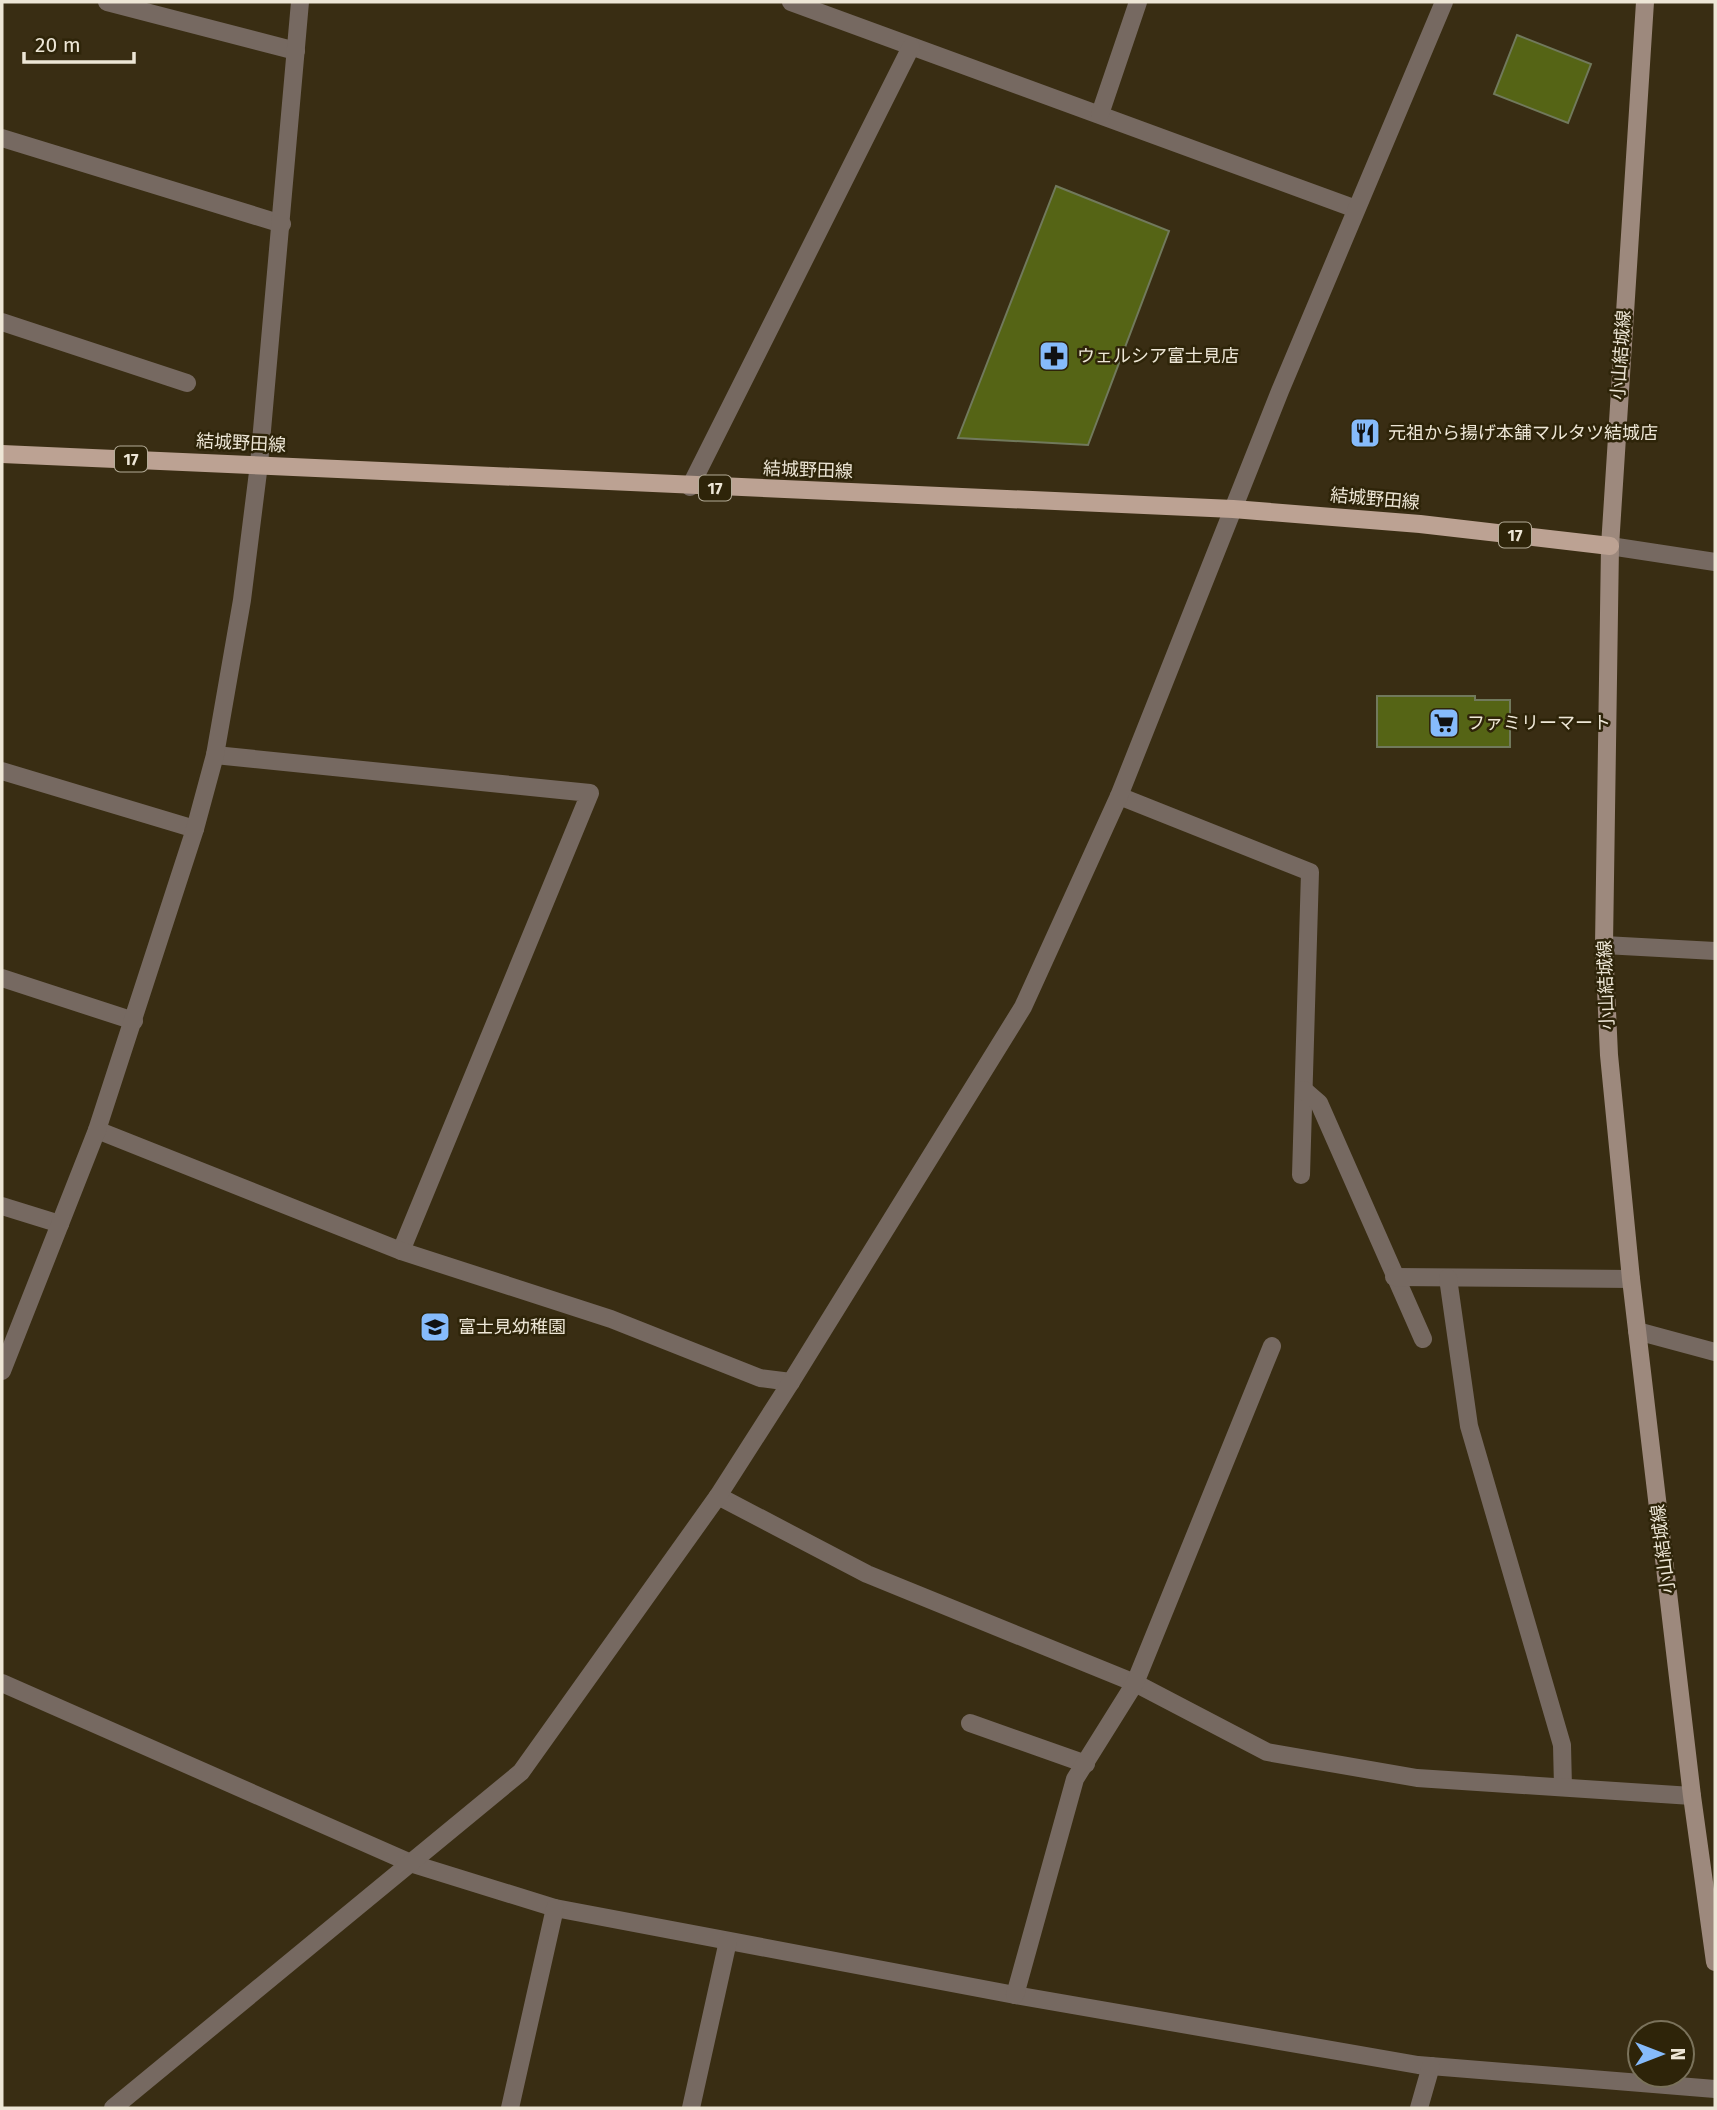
<svg xmlns="http://www.w3.org/2000/svg" width="1717" height="2110" font-family="'Fira Sans','Noto Sans JP',sans-serif">
  <style>
    .building { fill: #556415; stroke: #71795c; stroke-width: 2 }
    .lines { fill: none; stroke-linecap: round; stroke-linejoin: round }
    .minor { stroke: #766961; stroke-width: 18 }
    .tertiary { stroke: #766961; stroke-width: 18 }
    .secondary { stroke: #9d897d; stroke-width: 18 }
    .primary { stroke: #bca293; stroke-width: 18 }
    .labels { text-anchor: middle; dominant-baseline: central; stroke-width: 5; stroke-linejoin: round; paint-order: stroke }
    .shield { fill: #2e2409; stroke: #b4ac98; stroke-width: 2 }
    .shield-label { font-size: 16px; font-weight: bold; fill: #ede6d6 }
    .street-label { font-size: 18px; fill: #ede6d6; stroke: #2e2409 }
    .poi-label { font-size: 18px; fill: #ede6d6; stroke: #2e2409; text-anchor: start }
  </style>
  <rect width="100%" height="100%" fill="#392d13"/>
  <g class="building">
    <polygon points="1517,35 1591,64 1568,123 1494,94"/>
    <polygon points="1056,186 1169,231 1088,445 958,438"/>
    <polygon points="1377,696 1475,696 1475,700 1510,700 1510,747 1377,747"/>
  </g>
  <g class="lines">
    <g class="minor">
      <polyline points="107,2 296,51"/>
      <polyline points="791,2 1356,209"/>
      <polyline points="1100,114 1138,2"/>
      <polyline points="2,138 282,224"/>
      <polyline points="2,322 187,383"/>
      <polyline points="690,487 911,47"/>
      <polyline points="215,755 590,793 401,1251"/>
      <polyline points="2,771 195,829"/>
      <polyline points="1119,796 1310,872 1301,1175"/>
      <polyline points="1604,945 1715,951"/>
      <polyline points="2,978 134,1021"/>
      <polyline points="1304,1090 1319,1103 1423,1339"/>
      <polyline points="97,1130 401,1251 611,1319 760,1378 791,1382"/>
      <polyline points="2,1206 60,1224"/>
      <polyline points="1394,1277 1631,1279"/>
      <polyline points="1448,1278 1469,1426 1562,1745 1563,1787"/>
      <polyline points="1637,1331 1715,1352"/>
      <polyline points="718,1496 867,1574 1135,1683 1267,1752 1417,1778 1692,1796"/>
      <polyline points="2,1683 413,1864 555,1908 1015,1995 1418,2065 1715,2089"/>
      <polyline points="970,1723 1086,1764"/>
      <polyline points="1015,1995 1075,1779 1135,1683 1272,1346"/>
      <polyline points="510,2108 555,1908"/>
      <polyline points="691,2108 728,1941"/>
      <polyline points="1419,2108 1431,2066"/>
    </g>
    <g class="tertiary">
      <polyline points="1610,546 1715,562"/>
      <polyline points="2,1371 97,1130 195,829 215,755 242,600 259,464 300,2"/>
      <polyline points="113,2108 521,1772 718,1496 791,1382 1023,1007 1119,796 1280,391 1444,2"/>
    </g>
    <polyline class="secondary" points="1645,2 1610,546 1604,945 1609,1055 1631,1279 1692,1796 1715,1962"/>
    <polyline class="primary" points="2,454 1233,509 1420,524 1610,546"/>
  </g>
  <defs>
    <g id="pharmacy-square" transform="scale(1.575)"><rect x="-9" y="-9" width="18" height="18" rx="4" fill="#86bbfb" stroke="#2e2409"/><path d="M-2-6h4v4h4v4h-4v4h-4v-4h-4v-4h4Z" fill="#111"/></g>
    <g id="restaurant-square" transform="scale(1.575)"><rect x="-9" y="-9" width="18" height="18" rx="4" fill="#86bbfb" stroke="#2e2409"/><path d="M-5-6h1v4h1v-4h1v4h1v-4h1v5L-1.5 .5V6h-2V.5L-5-1ZM5-6V6H3V1.5H1.5Q1.5-4 5-6Z" fill="#111"/></g>
    <g id="supermarket-square" transform="scale(1.575)"><rect x="-9" y="-9" width="18" height="18" rx="4" fill="#86bbfb" stroke="#2e2409"/><path d="M-6-5.5h2.5l.6 2H6L4.5 2H-2.5L-4.4-4H-6ZM-1.5 3.2a1.3 1.3 0 1 0 .1 0ZM3 3.2a1.3 1.3 0 1 0 .1 0Z" fill="#111"/></g>
    <g id="school-square" transform="scale(1.575)"><rect x="-9" y="-9" width="18" height="18" rx="4" fill="#86bbfb" stroke="#2e2409"/><path d="M0-5L7-2L0 1L-7-2ZM-4 1L0 2.5L4 1V4Q0 6-4 4Z" fill="#111"/></g>
  </defs>
  <g fill-rule="evenodd">
    <use href="#pharmacy-square" x="1054" y="356"/>
    <use href="#restaurant-square" x="1365" y="433"/>
    <use href="#supermarket-square" x="1444" y="723"/>
    <use href="#school-square" x="435" y="1327"/>
  </g>
  <g class="labels">
    <g class="shield">
      <rect x="115" y="446.5" width="32" height="25" rx="5"/>
      <rect x="699" y="475.5" width="32" height="25" rx="5"/>
      <rect x="1499" y="522.5" width="32" height="25" rx="5"/>
    </g>
    <g class="shield-label">
      <text x="131" y="459">17</text>
      <text x="715" y="488">17</text>
      <text x="1515" y="535">17</text>
    </g>
    <g class="street-label">
      <text transform="translate(1621 355) rotate(-86)">小山結城線</text>
      <text transform="translate(241 443) rotate(3)">結城野田線</text>
      <text transform="translate(808 470) rotate(2)">結城野田線</text>
      <text transform="translate(1375 499) rotate(5)">結城野田線</text>
      <text transform="translate(1606 985) rotate(-92)">小山結城線</text>
      <text transform="translate(1663 1549) rotate(-97)">小山結城線</text>
    </g>
    <g class="poi-label">
      <text x="1077" y="356">ウェルシア富士見店</text>
      <text x="1388" y="433">元祖から揚げ本舗マルタツ結城店</text>
      <text x="1467" y="723">ファミリーマート</text>
      <text x="458" y="1327">富士見幼稚園</text>
    </g>
  </g>
  <rect width="1717" height="2110" fill="none" stroke="#ede6d6" stroke-width="7"/>
  <g transform="translate(1661 2054) rotate(90)"><circle r="33" fill="#2e2409" stroke="#7a725b" stroke-width="2"/>
  <path d="M0-5L12 26L0 18L-12 26Z" fill="#86bbfb"/>
  <text y="-10" font-size="19" font-weight="bold" text-anchor="middle" fill="#ede6d6">N</text>
  </g>
  <path d="M24 52v10h110v-10" fill="none" stroke="#ede6d6" stroke-width="3.5"/>
  <text x="35" y="52" font-size="21" fill="#ede6d6" stroke="#2e2409" stroke-width="5" paint-order="stroke">20 m</text>
</svg>
